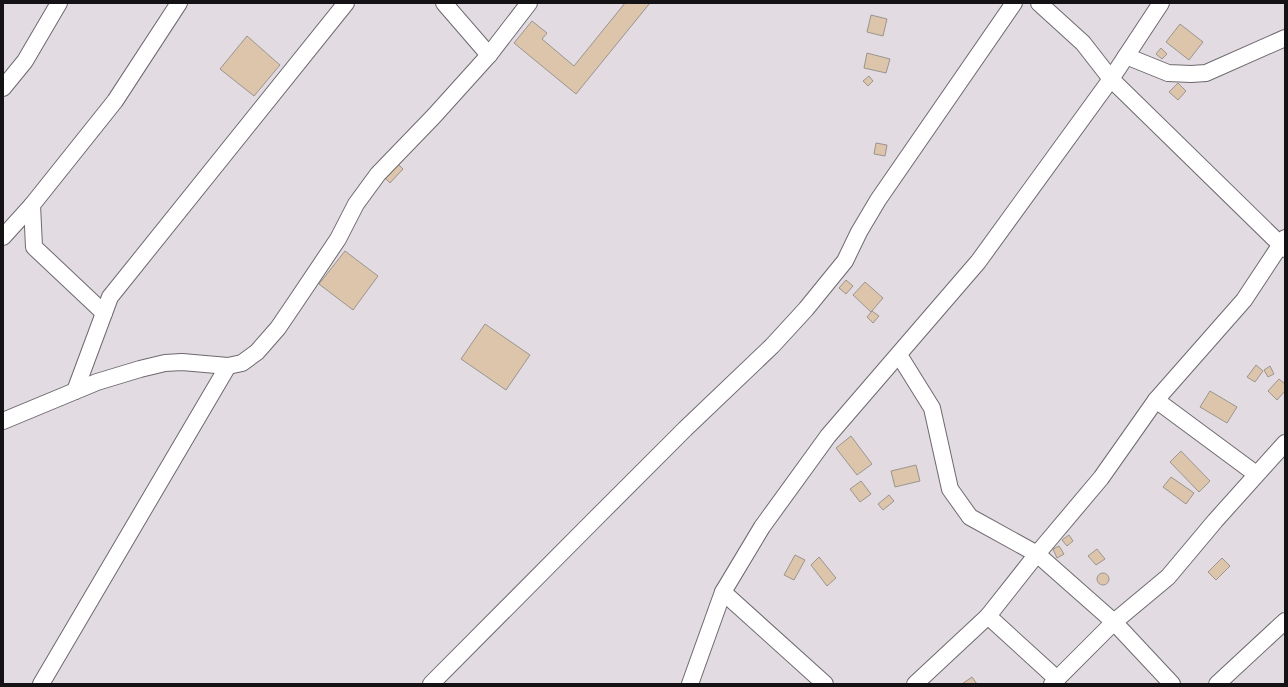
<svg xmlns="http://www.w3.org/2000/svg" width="1288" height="687" font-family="'Source Sans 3',sans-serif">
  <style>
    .building { fill: #dcc5aa; stroke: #9a9590 }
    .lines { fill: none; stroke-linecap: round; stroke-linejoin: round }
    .minor-casing { stroke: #6e696e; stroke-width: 18 }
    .minor { stroke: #fff; stroke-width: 16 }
  </style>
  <rect width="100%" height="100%" fill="#e2dce2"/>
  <g class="building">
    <polygon points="625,3 650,3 576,94 514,43 532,21 547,33 542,39 574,66"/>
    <polygon points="871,15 887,19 883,36 867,32"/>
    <polygon points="1180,24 1203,42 1189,60 1166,42"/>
    <polygon points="247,36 280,65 254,96 220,69"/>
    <polygon points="1161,48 1167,54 1162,59 1156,54"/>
    <polygon points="867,53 890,59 886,73 864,68"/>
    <polygon points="869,76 873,81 868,86 863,81"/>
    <polygon points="1178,83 1186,91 1178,100 1169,92"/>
    <polygon points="876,143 887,145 885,156 874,154"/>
    <polygon points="393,159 403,169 390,183 380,173"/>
    <polygon points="345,251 378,276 353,310 319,284"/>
    <polygon points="846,280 853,286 846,294 839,288"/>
    <polygon points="865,282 883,298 871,312 853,295"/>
    <polygon points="872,311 879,316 873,323 867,317"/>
    <polygon points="485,324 530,355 506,390 461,359"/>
    <polygon points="1256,365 1263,371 1255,382 1247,377"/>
    <polygon points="1270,366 1274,374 1268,377 1264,370"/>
    <polygon points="1279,379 1285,384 1285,391 1277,400 1268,391"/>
    <polygon points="1210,391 1237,407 1227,423 1200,407"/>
    <polygon points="851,436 872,464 857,475 836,448"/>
    <polygon points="1181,451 1210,481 1199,492 1170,462"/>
    <polygon points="916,465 920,481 895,487 891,471"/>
    <polygon points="1171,477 1194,493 1186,504 1163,487"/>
    <polygon points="861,481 871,494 860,502 850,489"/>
    <polygon points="889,495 894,501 883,510 878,504"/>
    <polygon points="1069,535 1073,541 1067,546 1062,540"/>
    <polygon points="1059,546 1064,554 1057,558 1053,549"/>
    <polygon points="1097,549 1105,559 1096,565 1088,556"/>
    <polygon points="795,555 805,560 794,580 784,575"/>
    <polygon points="819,557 836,578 827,586 811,565"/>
    <polygon points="1222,558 1230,566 1216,580 1208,572"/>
    <circle cx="1103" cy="579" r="6"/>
    <polygon points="972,677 977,684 962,684"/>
  </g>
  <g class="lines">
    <g class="minor-casing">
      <g id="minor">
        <polyline points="444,3 489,55"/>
        <polyline points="1039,3 1083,43 1111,79 1285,249"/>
        <polyline points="1126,56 1168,73 1191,74 1206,73 1285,38"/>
        <polyline points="3,88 25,61 59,3"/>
        <polyline points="3,237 32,205"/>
        <polyline points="104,313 34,247 32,205 115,101 179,3"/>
        <polyline points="899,355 932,408 950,489 970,517 1037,554 1114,622 1172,684"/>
        <polyline points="75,391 110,297 346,3"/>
        <polyline points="1156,400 1256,474"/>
        <polyline points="3,421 97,382 140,369 165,363 182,362 228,366 242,363 257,352 278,328 297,300 338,239 356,204 378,174 434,116 489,55 529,3"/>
        <polyline points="723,592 825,684"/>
        <polyline points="988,616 1057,679"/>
        <polyline points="41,684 228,366"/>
        <polyline points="431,684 598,516 685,429 772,346 806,309 845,261 859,232 878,200 1014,3"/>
        <polyline points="690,684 723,592 762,527 828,436 978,262 1111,79 1161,3"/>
        <polyline points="915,684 988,616 1037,554 1101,478 1156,400 1244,300 1285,238"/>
        <polyline points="1052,684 1114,622 1168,577 1215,521 1285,443"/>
        <polyline points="1217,684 1285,621"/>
      </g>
    </g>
    <use href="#minor" class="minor"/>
  </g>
  <rect width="1288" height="687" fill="none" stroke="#141214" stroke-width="8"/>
</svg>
